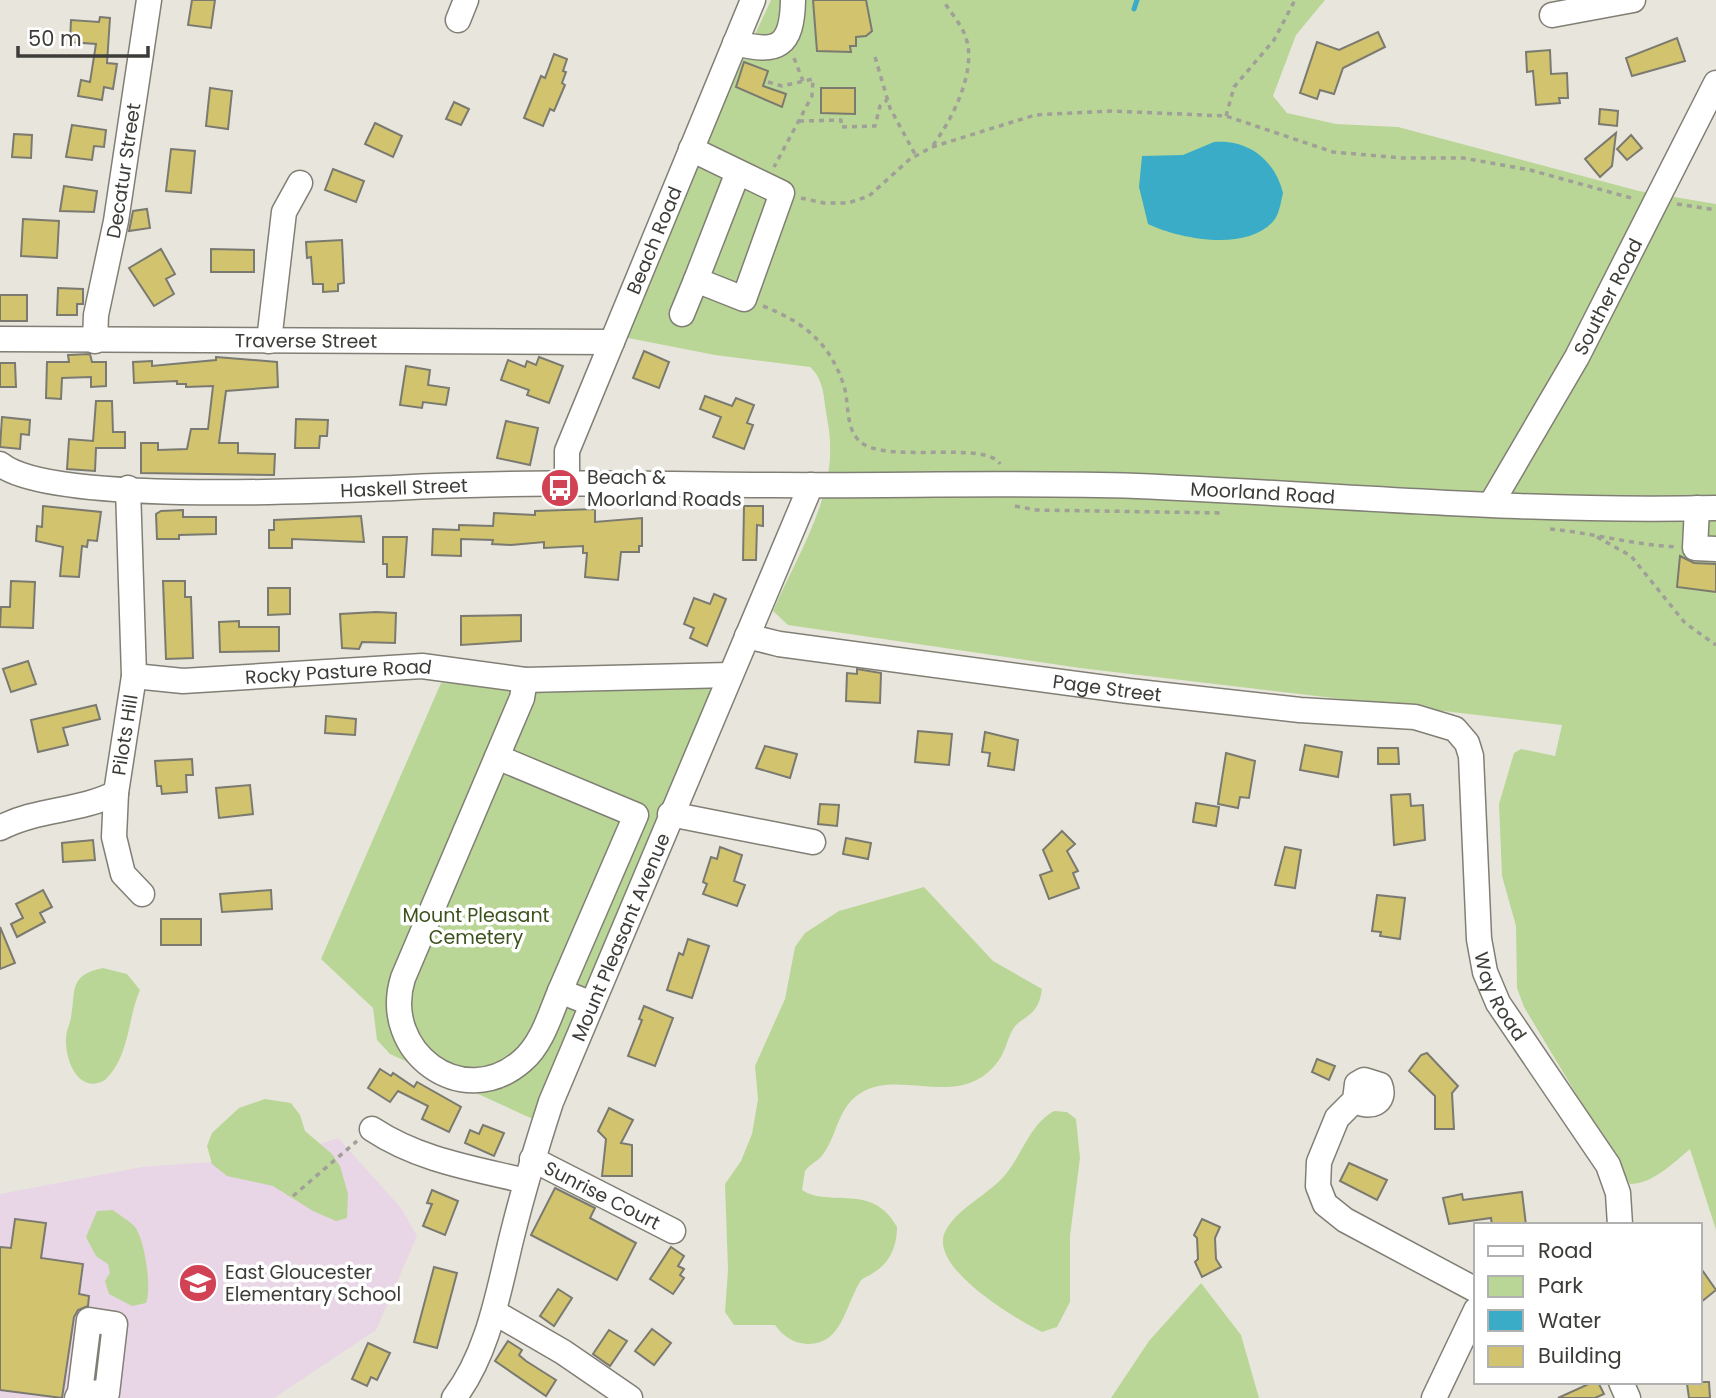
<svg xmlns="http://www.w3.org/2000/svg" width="1716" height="1398" font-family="Poppins,sans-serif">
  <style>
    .education { fill: #e8d5e6 }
    .green { fill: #b9d696 }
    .water { fill: #3aacc8 }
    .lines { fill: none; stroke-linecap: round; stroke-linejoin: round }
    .stream { stroke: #3aacc8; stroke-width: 5 }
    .building { fill: #d2c36f; stroke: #7b7a70; stroke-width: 2 }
    .minor-casing { stroke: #817f75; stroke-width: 27 }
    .path { stroke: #a09f98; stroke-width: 3.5; stroke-dasharray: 5 5; stroke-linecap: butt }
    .minor { stroke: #fff; stroke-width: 24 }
    .labels { text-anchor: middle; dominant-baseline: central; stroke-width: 7; stroke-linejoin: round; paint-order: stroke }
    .street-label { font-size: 19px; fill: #3c3c38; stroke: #fff }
    .poi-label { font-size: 19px; fill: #3c3c38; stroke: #fff; text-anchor: start }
    .park-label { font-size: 19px; fill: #3c511b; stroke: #fff }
  </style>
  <rect width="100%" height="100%" fill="#e8e6dc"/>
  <polygon class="education" points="338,1138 401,1208 417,1236 376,1330 274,1398 0,1398 0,1194 142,1167 253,1159 299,1151"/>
  <g class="green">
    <path d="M 771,0 L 1325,0 L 1296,35 L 1273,96 L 1287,113 L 1336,124 L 1398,127 L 1639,191 L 1716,204 L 1716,1230 L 1690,1149 C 1673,1163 1653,1184 1630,1184 L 1524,1007 L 1517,988 L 1516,926 L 1502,876 L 1499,804 L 1514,753 L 1521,749 L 1555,756 L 1562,725 L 1080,668 L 788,625 L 773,611 C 795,560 833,501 830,444 C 830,431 827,419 825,406 C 824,393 821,376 810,367 L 715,355 L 623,337 L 707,137 Z"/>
    <polygon points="441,683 526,687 714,684 535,1120 390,1054 377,1040 373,1008 321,959"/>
    <path d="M 924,887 L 993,961 L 1042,989 C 1038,1020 1020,1015 1012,1031 C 1007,1040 1005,1052 999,1060 C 963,1111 905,1070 864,1091 C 836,1106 839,1135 821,1157 C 816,1162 809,1165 805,1171 L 802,1190 C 829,1208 873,1182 897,1227 C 897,1246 890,1263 873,1273 C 868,1277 863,1277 860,1282 C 845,1306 842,1345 807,1344 C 793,1343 783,1336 775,1325 L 734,1325 L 725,1312 L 728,1270 L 725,1184 L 741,1161 L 752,1134 L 758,1099 L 755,1066 L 785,999 L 795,947 L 805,933 L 839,911 Z"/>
    <path d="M 103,968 L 127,974 L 140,990 C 127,1020 130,1056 105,1080 C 79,1095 65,1061 66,1039 C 66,1031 70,1024 71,1017 C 76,991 68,975 103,968 Z"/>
    <polygon points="265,1099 291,1103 300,1115 305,1131 332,1154 340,1166 348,1194 347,1218 336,1221 313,1211 273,1186 227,1176 212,1164 207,1146 212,1133 239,1108"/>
    <path d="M 1054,1111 L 1067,1112 L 1076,1119 L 1080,1158 L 1070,1236 L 1070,1302 L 1057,1327 L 1042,1332 C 1016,1319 925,1266 946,1230 C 959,1207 988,1195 1005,1175 C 1022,1155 1030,1124 1054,1111 Z"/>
    <path d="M 113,1210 C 119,1215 130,1221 135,1227 C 145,1240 152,1289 146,1303 L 132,1306 L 109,1294 L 105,1281 L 110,1273 L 108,1264 L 96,1256 L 86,1237 L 97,1211 Z"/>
    <polygon points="1201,1283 1241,1335 1259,1398 1111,1398 1149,1341"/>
  </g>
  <path class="water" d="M 1214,142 C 1248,139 1275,160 1283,193 C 1281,201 1280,211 1275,219 C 1250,253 1179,239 1148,224 L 1139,187 L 1142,156 L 1183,155 Z"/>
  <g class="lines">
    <polyline class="stream" points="1134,9 1137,0"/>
  </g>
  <g class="building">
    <polygon points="192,0 215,0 211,28 188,25"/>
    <polygon points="813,0 866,0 872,31 866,36 856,37 856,46 850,46 851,52 817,51"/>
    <polygon points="100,17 110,18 107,63 117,64 113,89 104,87 102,100 78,96 81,80 90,82 96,44 70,42 71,20 99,22"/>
    <polygon points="1378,32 1385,47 1343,68 1334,94 1320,90 1317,99 1300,93 1317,42 1339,50"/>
    <polygon points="1677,38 1685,61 1632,76 1626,58"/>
    <polygon points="1550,50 1551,74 1567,73 1568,98 1559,98 1560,103 1536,105 1533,71 1527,72 1526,52"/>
    <polygon points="554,54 567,59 563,71 566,72 562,83 565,85 554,111 550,109 543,126 524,118 541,76 545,78"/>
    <polygon points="744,62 768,71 763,86 786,94 782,107 736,87"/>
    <polygon points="210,88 232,91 228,129 206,126"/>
    <polygon points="821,88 855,88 855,114 821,113"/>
    <polygon points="454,102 469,109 461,125 446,119"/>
    <polygon points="1600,109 1618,111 1617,126 1599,124"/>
    <polygon points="375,123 402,136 393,157 365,144"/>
    <polygon points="72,125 106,130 104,147 94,146 92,160 66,157"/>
    <polygon points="1616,133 1612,166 1600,177 1585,159"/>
    <polygon points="14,134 32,135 31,158 12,157"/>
    <polygon points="1631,135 1642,148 1627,160 1617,149"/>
    <polygon points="171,149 195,151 191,193 166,191"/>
    <polygon points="333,169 364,181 356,202 325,190"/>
    <polygon points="64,186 97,191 94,212 60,211"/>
    <polygon points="147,209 150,228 129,231 133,211"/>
    <polygon points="23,219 59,221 57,258 21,256"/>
    <polygon points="342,240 344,283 338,284 338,291 323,292 323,284 313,284 311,257 307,258 306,242"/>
    <polygon points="161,249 175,274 166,279 174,294 154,306 129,268"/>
    <polygon points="211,249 254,250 254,272 211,272"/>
    <polygon points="58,288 83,289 83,304 77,304 77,315 57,315"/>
    <rect x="0" y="295" width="27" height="26"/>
    <polygon points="644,351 669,362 659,388 633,378"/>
    <polygon points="68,355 90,354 92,362 106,362 106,386 91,387 91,377 62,378 61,399 46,398 47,362 69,362"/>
    <polygon points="216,357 277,362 278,387 226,391 219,443 238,443 238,453 275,454 274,475 141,473 141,443 158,443 158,450 187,449 191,429 208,429 213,386 186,387 186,384 177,384 177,381 134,383 133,362 152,361 152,366 216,360"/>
    <polygon points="539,357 563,366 549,403 527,395 529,390 501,380 508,360 525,367 527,361 536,365"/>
    <polygon points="0,363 15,363 16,387 0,387"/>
    <polygon points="406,366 430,370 428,385 449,388 446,405 423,402 422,408 400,405"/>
    <polygon points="705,396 732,406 736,398 754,405 747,423 753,425 744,449 713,437 721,417 700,409"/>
    <polygon points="96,401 112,401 113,432 125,432 125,448 96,448 95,471 67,469 69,439 93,441"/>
    <polygon points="2,417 30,420 29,435 21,434 20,449 0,447"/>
    <polygon points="296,419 328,420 327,436 320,436 319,448 295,448"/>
    <polygon points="506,421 538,428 530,465 497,458"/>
    <polygon points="43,506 101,512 97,541 88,540 87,547 82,546 79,577 60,576 63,547 36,541 37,526 42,527"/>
    <polygon points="744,506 763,506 763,526 757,525 756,560 743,560"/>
    <polygon points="595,509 595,522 642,518 642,546 639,546 639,552 621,552 618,580 585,577 587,553 583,553 583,546 544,548 544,542 511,545 492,544 493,540 461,539 461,556 432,555 433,529 459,530 459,525 493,526 494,513 535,515 535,511"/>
    <polygon points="183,510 183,517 216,517 216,534 179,535 179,539 157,539 156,514 161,511"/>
    <polygon points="361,516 364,542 292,539 292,548 269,548 269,530 274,530 274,520"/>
    <polygon points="383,537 407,537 404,577 387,577 387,564 383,564"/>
    <polygon points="1680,556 1694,563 1716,564 1716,592 1677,587"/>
    <polygon points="11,581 35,582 33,628 0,627 1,607 10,607"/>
    <polygon points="163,581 185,581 185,597 191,597 193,658 166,659"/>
    <polygon points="268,588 290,588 290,614 268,615"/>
    <polygon points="714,594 726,599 707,646 690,638 694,628 684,624 694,598 710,604"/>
    <polygon points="376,612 396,613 395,643 362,642 359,649 342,648 340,614"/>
    <polygon points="521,615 521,641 461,645 461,616"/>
    <polygon points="239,621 239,627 279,627 279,651 220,652 219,622"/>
    <polygon points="28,661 36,684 11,692 3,669"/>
    <polygon points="857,669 881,673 880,703 846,701 847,673 857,674"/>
    <polygon points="96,705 100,719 63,728 68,745 38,752 31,720"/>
    <polygon points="326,716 356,719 355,735 325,733"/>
    <polygon points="918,731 952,734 949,765 915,762"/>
    <polygon points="985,732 1018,740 1014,770 988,766 990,753 982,752"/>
    <polygon points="1305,745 1342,752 1338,777 1300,770"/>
    <polygon points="765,746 797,754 790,778 756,768"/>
    <polygon points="1378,748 1398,748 1399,764 1378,764"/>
    <polygon points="1226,753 1255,761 1249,798 1240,797 1238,808 1218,804"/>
    <polygon points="192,759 193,775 186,775 187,792 162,794 161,786 157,786 155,761"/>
    <polygon points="250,785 253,814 219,818 216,788"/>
    <polygon points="1410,794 1411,806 1423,805 1425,840 1394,845 1391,795"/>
    <polygon points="1196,803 1219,807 1216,826 1193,822"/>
    <polygon points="820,804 839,805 837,826 818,824"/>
    <polygon points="1062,831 1075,844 1067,851 1078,871 1073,873 1079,888 1049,899 1040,875 1052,871 1043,850"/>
    <polygon points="846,838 871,843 868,859 843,854"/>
    <polygon points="93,840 95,860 63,862 62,843"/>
    <polygon points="720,847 742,855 734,881 745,885 737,906 703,894 707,884 703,882 711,857 717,859"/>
    <polygon points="1285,847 1301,850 1295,888 1275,885"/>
    <polygon points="43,890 52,907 40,913 45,922 17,937 11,924 23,918 16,904"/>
    <polygon points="271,890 272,909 222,912 220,894"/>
    <polygon points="1377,895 1405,898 1400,939 1380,936 1381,932 1372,931"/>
    <rect x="161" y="919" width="40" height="26"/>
    <polygon points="0,927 15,963 0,969"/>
    <polygon points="688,939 709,946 692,998 667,990 679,953 683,955"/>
    <polygon points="644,1006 673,1018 655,1066 628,1056 642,1020 639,1019"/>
    <polygon points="1427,1053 1458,1086 1452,1093 1454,1129 1435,1129 1435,1096 1409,1071 1421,1055"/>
    <polygon points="1317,1059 1335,1066 1329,1080 1312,1072"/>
    <polygon points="380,1069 391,1076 393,1073 414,1087 417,1082 461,1107 449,1132 422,1119 428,1106 398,1091 390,1102 368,1088"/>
    <polygon points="609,1108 633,1120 621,1143 632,1145 632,1176 602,1176 606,1139 598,1131"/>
    <polygon points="483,1125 504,1133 494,1156 465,1143 470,1130 479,1134"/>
    <polygon points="1349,1163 1387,1180 1377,1200 1340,1181"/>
    <polygon points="555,1188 595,1208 590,1218 636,1243 617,1280 531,1235"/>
    <polygon points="432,1190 458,1201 445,1235 423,1226 432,1204 427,1203"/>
    <polygon points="1522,1192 1526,1225 1492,1225 1491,1218 1449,1224 1443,1198 1462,1194 1463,1200"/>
    <polygon points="15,1219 46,1223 41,1258 83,1264 79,1294 89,1296 88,1306 78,1310 74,1317 62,1398 0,1390 0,1247 11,1248"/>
    <polygon points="1202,1219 1220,1227 1215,1238 1216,1259 1221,1267 1202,1277 1195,1262 1198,1259 1197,1238 1194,1235"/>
    <polygon points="671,1247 684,1256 678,1266 684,1269 680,1275 684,1278 673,1294 650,1279"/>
    <polygon points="434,1267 457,1273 437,1348 414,1342"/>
    <polygon points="1700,1267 1716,1290 1700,1303"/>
    <polygon points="558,1289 572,1298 554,1326 540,1316"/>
    <polygon points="652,1329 671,1343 654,1365 635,1351"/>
    <polygon points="609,1330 627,1341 610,1366 593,1354"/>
    <polygon points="508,1341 522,1350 519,1355 526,1361 556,1380 546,1396 495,1361"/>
    <polygon points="368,1343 390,1353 377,1380 371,1377 367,1386 352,1379"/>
    <polygon points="1593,1382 1598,1382 1604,1394 1595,1398 1558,1398"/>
    <polygon points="1693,1382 1709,1382 1710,1398 1689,1398 1687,1384"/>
  </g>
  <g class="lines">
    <g class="minor-casing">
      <g id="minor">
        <polyline points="1552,15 1633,0"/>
        <polyline points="458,20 466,0"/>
        <path d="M 735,43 C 778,54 792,47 793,0"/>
        <polyline points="691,149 782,193 744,299 696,280 738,172"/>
        <polyline points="682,314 696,280"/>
        <path id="s1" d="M 0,339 L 612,342"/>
        <path id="s2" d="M 95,341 L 96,315 L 116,221 L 149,0"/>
        <polyline points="269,341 284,212 300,183"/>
        <path id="s3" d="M 0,464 C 49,504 322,491 394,488 C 520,481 648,484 774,485 C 895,486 1016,482 1137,486 C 1330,494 1523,513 1716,508"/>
        <path id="s4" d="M 567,484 L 567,451 L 753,0"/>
        <polyline points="128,488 134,676 116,793 114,837 123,874 142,894"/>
        <path id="s5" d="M 1491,504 L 1577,357 L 1716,83"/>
        <polyline points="1697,508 1695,548 1716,549"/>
        <path id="s6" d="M 747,636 L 779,644 L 1129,691 L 1300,710 L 1415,717 L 1455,729 L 1467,743 L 1471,756 L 1479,939 L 1485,972 L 1498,1003 L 1608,1165 L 1618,1193 L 1620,1225"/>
        <path id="s7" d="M 134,676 L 183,681 L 422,666 L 525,680 L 730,675"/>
        <path d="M 525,680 L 522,698 L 403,978 C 380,1051 462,1113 522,1061 C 542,1044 550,1015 560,991 L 592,1004"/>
        <polyline points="497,757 636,815 560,991"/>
        <polyline points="670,814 813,842"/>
        <path d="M 0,828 C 38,808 79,812 116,793"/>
        <path d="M 1355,1100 C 1369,1110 1387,1103 1380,1085 L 1364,1080 L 1357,1084 L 1355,1100 L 1337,1118 L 1319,1162 L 1318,1186 L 1325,1204 L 1345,1220 L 1476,1290"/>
        <path d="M 372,1129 C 419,1160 471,1168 526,1181"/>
        <path id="s8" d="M 532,1159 L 673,1231"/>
        <polyline points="494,1312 563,1352 630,1398"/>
        <polyline points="1621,1382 1628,1398"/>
        <polyline points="77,1398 80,1392 107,1393 115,1324 89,1320 80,1392"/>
        <path id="s9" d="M 454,1398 C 490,1351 499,1287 513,1232 C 524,1188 537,1145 551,1102 L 811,485"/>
        <polyline points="1434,1398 1476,1310"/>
      </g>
    </g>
    <g class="path">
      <polyline points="875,57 890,108 916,156"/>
      <polyline points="794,58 803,81"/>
      <polyline points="768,82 782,86 813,79 812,96 774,167"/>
      <polyline points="1226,116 1234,87 1274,40 1295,0"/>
      <polyline points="799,121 841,120 841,127 875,126 880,106 887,100"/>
      <path d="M 933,145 C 952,120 977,71 966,38 C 962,25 950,12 943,0"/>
      <polyline points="801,198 824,203 848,203 869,196 910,159 932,147 1035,115 1111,111 1226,116 1333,152 1402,158 1463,158 1530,170 1635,199"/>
      <polyline points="1677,204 1716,210"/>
      <path d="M 763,306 C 804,322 830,343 844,386 C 850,406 844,433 865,445 C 896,462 986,441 1000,464"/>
      <polyline points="1015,506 1036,510 1224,513"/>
      <path d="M 1550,529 C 1593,533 1634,545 1677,547"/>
      <polyline points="1597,537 1631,556 1685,623 1716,645"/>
      <polyline points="293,1196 357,1141"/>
    </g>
    <use href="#minor" class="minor"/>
  </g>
  <defs>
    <g id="bus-disc" transform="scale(2.0125)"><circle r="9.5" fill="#d24255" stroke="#fff"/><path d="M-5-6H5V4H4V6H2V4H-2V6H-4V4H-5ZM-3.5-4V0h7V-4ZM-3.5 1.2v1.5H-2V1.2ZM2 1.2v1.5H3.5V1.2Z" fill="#fff"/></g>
    <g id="school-disc" transform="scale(2.0125)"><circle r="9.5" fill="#d24255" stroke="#fff"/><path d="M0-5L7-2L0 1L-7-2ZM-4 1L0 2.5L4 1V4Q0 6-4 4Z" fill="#fff"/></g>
  </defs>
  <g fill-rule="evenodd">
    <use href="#bus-disc" x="560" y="488"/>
    <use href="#school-disc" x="198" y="1283"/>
  </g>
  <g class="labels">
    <g class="street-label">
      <text stroke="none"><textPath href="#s2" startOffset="173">Decatur Street</textPath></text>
      <text stroke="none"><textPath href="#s4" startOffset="261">Beach Road</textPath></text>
      <text stroke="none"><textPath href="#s5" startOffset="238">Souther Road</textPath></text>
      <text stroke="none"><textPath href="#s1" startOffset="306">Traverse Street</textPath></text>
      <text stroke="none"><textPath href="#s3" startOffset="408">Haskell Street</textPath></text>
      <text stroke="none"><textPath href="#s3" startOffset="1267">Moorland Road</textPath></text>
      <text stroke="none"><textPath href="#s7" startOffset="205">Rocky Pasture Road</textPath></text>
      <text stroke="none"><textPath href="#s6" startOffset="364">Page Street</textPath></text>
      <text transform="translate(125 735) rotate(-81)">Pilots Hill</text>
      <text stroke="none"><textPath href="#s9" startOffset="492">Mount Pleasant Avenue</textPath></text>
      <text stroke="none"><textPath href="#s6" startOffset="992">Way Road</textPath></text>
      <text stroke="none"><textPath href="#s8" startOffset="79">Sunrise Court</textPath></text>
    </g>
    <g class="poi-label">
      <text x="587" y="477">Beach &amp;<tspan x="587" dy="22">Moorland Roads</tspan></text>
      <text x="225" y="1272">East Gloucester<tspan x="225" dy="22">Elementary School</tspan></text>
    </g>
    <g class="park-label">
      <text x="476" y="915">Mount Pleasant<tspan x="476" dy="22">Cemetery</tspan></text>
    </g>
  </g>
  <rect x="1474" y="1223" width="228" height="161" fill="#ffffff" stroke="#b1b1af" stroke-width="2"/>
  <rect x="1488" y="1246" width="35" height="10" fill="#ffffff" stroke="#b1b1af" stroke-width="2"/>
  <text x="1538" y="1258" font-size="21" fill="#3c3c38">Road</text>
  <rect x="1488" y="1276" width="35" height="21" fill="#b9d696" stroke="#b1b1af" stroke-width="2"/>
  <text x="1538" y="1293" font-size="21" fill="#3c3c38">Park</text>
  <rect x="1488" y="1310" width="35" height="21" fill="#3aacc8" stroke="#b1b1af" stroke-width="2"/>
  <text x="1538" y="1328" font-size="21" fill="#3c3c38">Water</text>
  <rect x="1488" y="1346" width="35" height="21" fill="#d2c36f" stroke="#b1b1af" stroke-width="2"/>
  <text x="1538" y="1363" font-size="21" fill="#3c3c38">Building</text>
  <path d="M18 46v10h130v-10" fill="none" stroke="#3c3c38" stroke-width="3.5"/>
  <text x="28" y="46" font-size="21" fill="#3c3c38" stroke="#ffffff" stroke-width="5" paint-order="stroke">50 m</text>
</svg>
